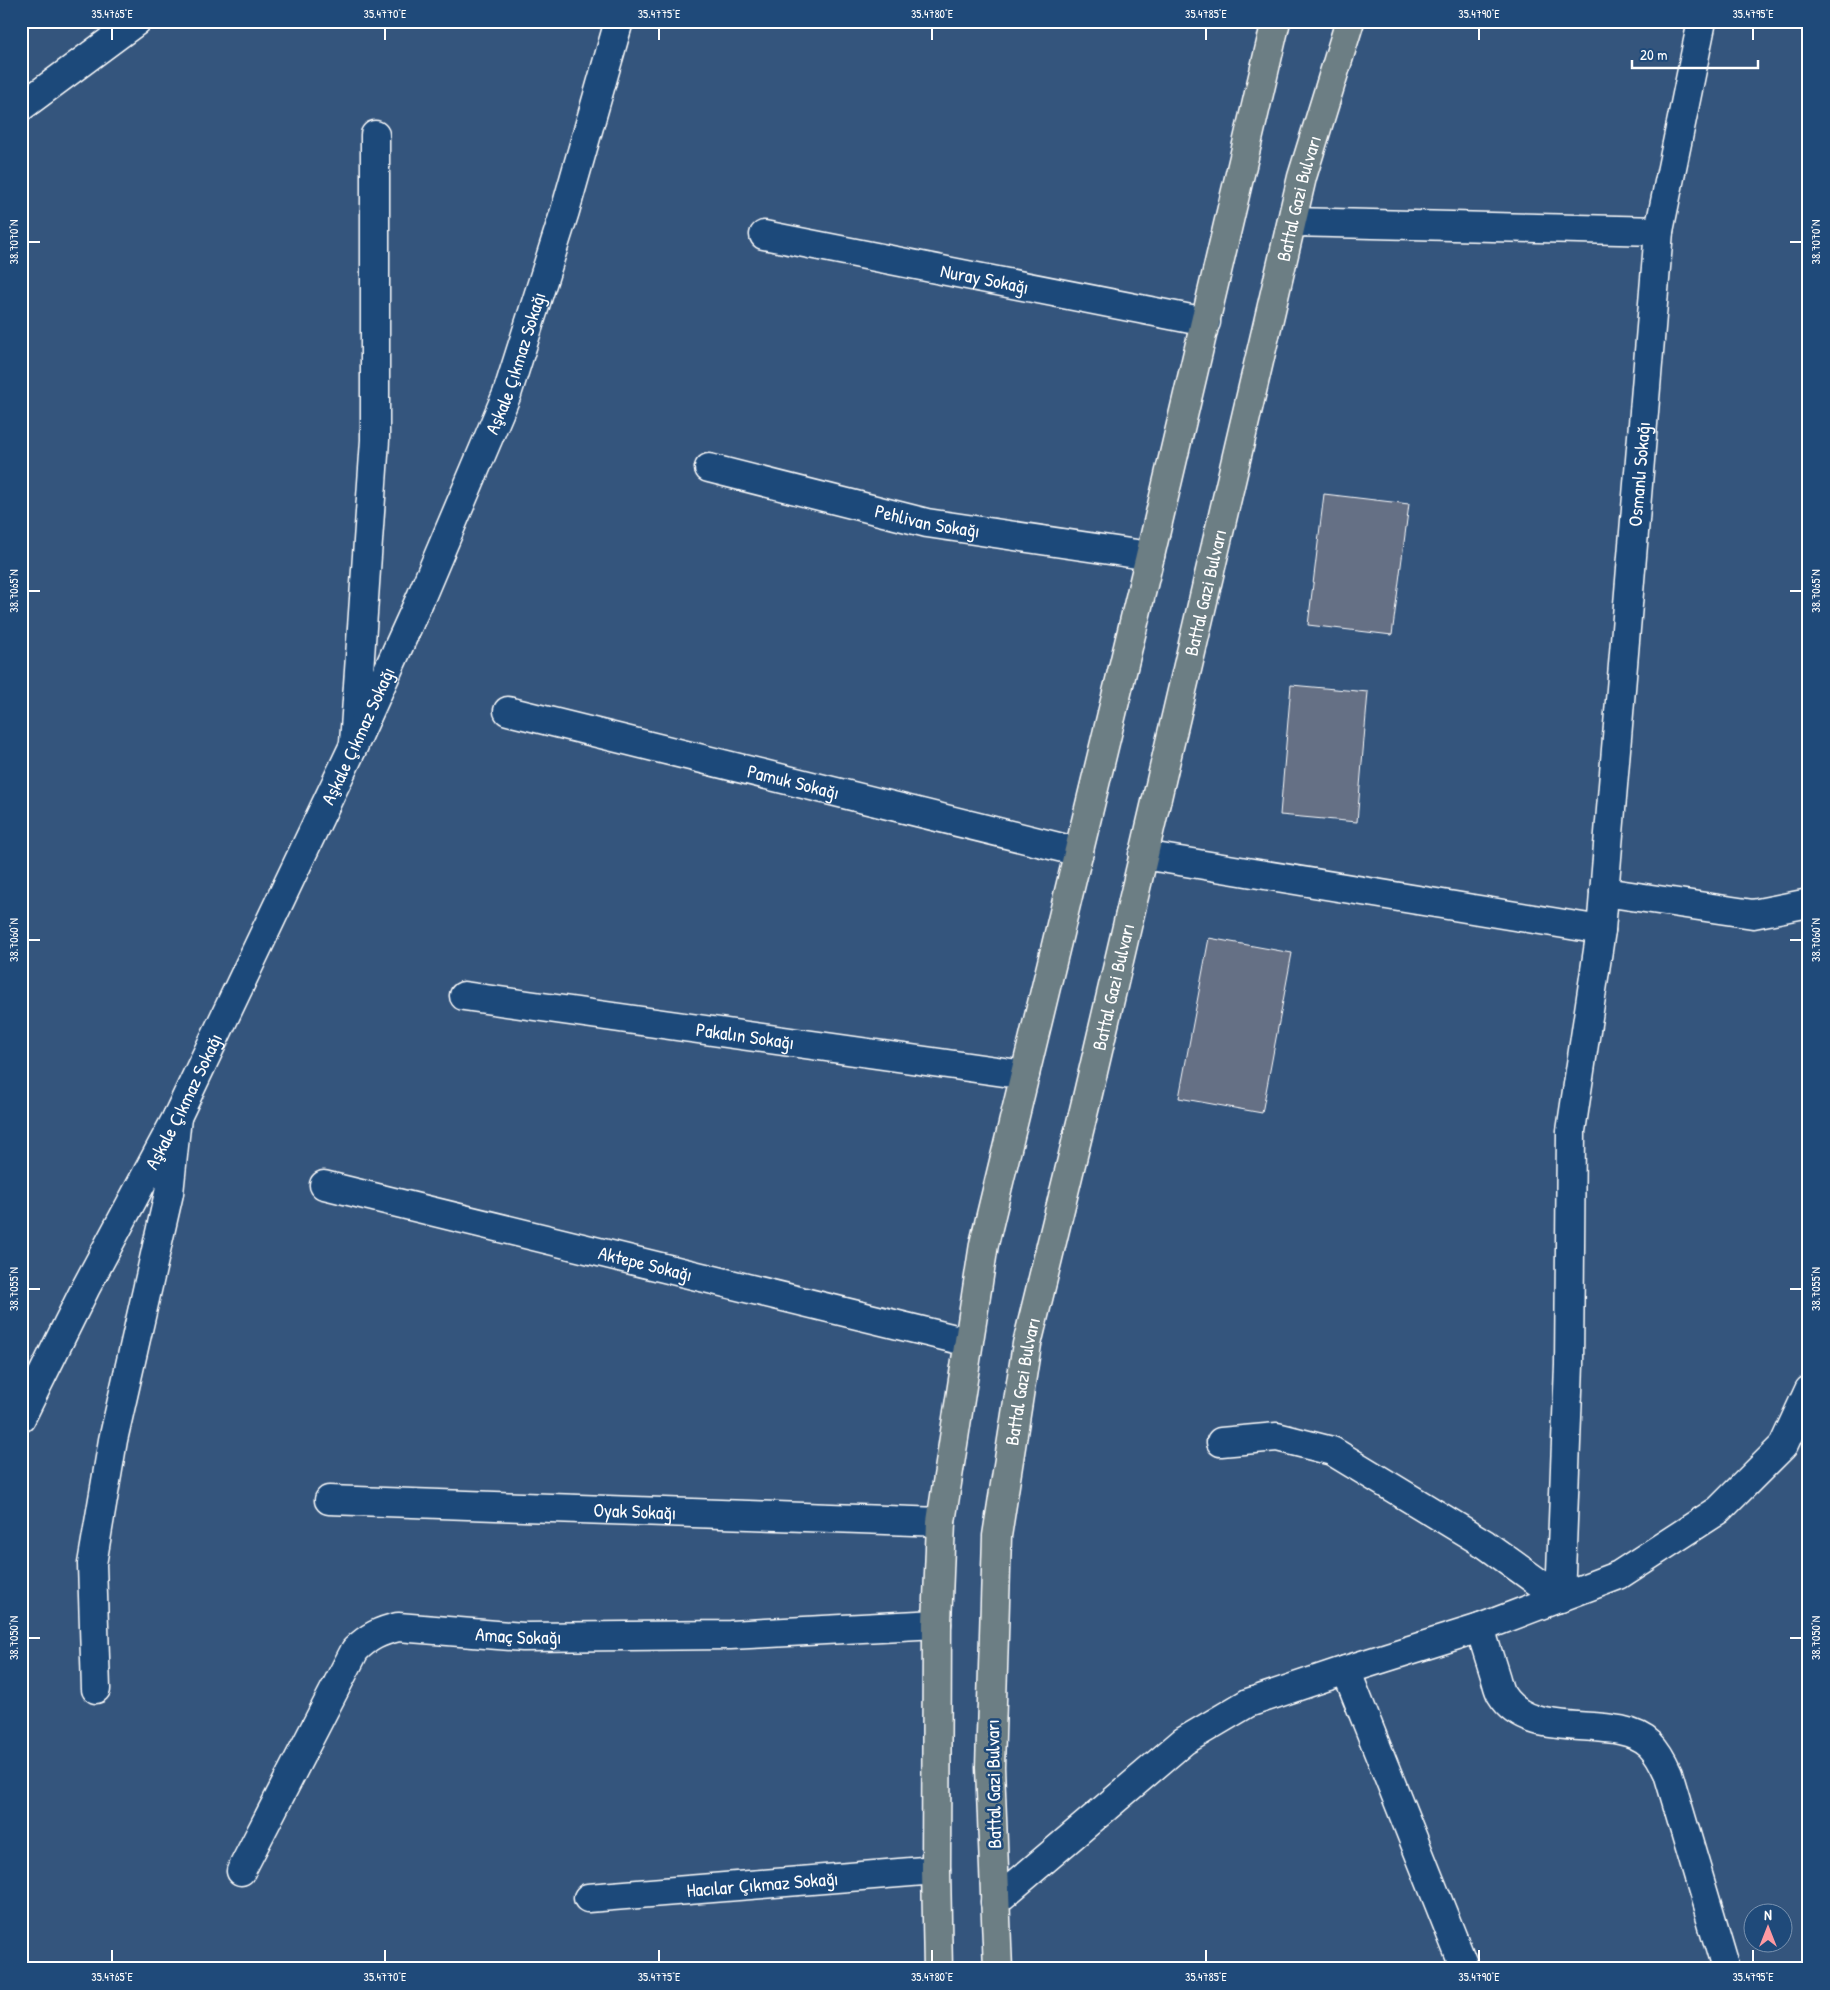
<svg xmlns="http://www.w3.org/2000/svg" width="1830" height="1990" font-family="'Patrick Hand',sans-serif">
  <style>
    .building { fill: #656f85; stroke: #fff }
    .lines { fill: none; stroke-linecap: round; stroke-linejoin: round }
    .street-casing { stroke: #fff; stroke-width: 31 }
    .secondary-casing { stroke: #fff; stroke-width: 31 }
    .primary-casing { stroke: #fff; stroke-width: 31 }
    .street { stroke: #1f4a7a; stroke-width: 28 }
    .secondary { stroke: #1f4a7a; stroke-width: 28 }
    .primary { stroke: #6c7e84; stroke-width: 28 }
    .ticks { fill: none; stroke: #fff; stroke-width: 2 }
    .labels { text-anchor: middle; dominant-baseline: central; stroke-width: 5; stroke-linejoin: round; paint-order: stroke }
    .street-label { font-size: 19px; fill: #fff; stroke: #1f4a7a }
    .neatline { fill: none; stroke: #fff; stroke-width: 2 }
    .ticks-label { font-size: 12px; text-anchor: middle; fill: #fff }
  </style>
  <rect width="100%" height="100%" fill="#34557d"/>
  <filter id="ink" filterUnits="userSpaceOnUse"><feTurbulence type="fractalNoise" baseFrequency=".02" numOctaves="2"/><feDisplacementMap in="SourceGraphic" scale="10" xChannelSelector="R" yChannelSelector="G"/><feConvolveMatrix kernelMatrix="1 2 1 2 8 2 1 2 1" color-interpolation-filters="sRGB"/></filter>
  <g filter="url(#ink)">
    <g class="building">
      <polygon points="1324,494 1409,504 1392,635 1308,625"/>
      <polygon points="1291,685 1368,692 1357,822 1280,815"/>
      <polygon points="1209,938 1292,953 1262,1113 1179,1098"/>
    </g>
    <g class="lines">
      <g class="street-casing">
        <g id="street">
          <polyline points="21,107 137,21"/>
          <polyline points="1292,222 1659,231"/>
          <path id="s1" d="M 764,235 L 1206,322"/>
          <path id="s2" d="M 709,468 L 927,523 L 1150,556"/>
          <path id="s3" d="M 508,711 L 1079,852"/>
          <polyline points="354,743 375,440 375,135"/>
          <polyline points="1143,855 1601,930"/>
          <polyline points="1604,892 1753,914 1809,903"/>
          <path id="s4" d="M 464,996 L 1025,1075"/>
          <path id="s5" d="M 324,1185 L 968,1342"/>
          <polyline points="1221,1442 1277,1437 1332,1451 1485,1544 1560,1598"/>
          <path id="s6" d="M 329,1500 L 941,1522"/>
          <path id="s7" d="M 1560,1598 L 1569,1365 L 1571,1131 L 1601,930 L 1659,231 L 1702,21"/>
          <path d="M 1480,1628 C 1485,1644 1490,1660 1495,1676 C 1497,1682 1498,1689 1501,1694 C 1532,1745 1615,1711 1650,1744 C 1658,1752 1663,1762 1668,1773 L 1726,1969"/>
          <polyline points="1346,1670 1465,1969"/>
          <polyline points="96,1689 92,1564 113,1440 169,1193 177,1117"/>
          <path id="s8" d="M 241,1871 L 355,1650 C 368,1637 380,1631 398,1627 L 523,1637 L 730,1635 L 937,1624"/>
          <path id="s9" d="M 588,1898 L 936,1870"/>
          <polyline points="995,1902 1184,1741 1248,1703 1346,1670 1480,1628 1619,1575 1719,1510 1783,1446 1809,1390"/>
        </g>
      </g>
      <g class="secondary-casing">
        <g id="secondary">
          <path id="s10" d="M 21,1418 L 85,1289 L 177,1117 L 354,745 L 421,597 L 507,394 L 565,211 L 619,21"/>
        </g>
      </g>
      <g class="primary-casing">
        <g id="primary">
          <polyline points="938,1969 936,1870 937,1624 941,1522 984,1244 1150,556 1276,21"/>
          <path id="s11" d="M 998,1969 L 990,1767 L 997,1536 L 1027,1344 L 1086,1102 L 1302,177 L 1350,21"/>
        </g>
      </g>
      <use href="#street" class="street"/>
      <use href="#secondary" class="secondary"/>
      <use href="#primary" class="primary"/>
    </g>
  </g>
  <path class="ticks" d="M 112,28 L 112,40M 385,28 L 385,40M 659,28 L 659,40M 932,28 L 932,40M 1206,28 L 1206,40M 1479,28 L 1479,40M 1753,28 L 1753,40M 28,242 L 40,242M 1790,242 L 1802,242M 28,591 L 40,591M 1790,591 L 1802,591M 28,940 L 40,940M 1790,940 L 1802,940M 28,1289 L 40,1289M 1790,1289 L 1802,1289M 28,1638 L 40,1638M 1790,1638 L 1802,1638M 112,1950 L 112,1962M 385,1950 L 385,1962M 659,1950 L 659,1962M 932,1950 L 932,1962M 1206,1950 L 1206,1962M 1479,1950 L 1479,1962M 1753,1950 L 1753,1962"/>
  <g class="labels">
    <g class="street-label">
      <text stroke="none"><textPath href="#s11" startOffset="1805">Battal Gazi Bulvarı</textPath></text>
      <text stroke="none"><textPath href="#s1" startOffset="225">Nuray Sokağı</textPath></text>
      <text stroke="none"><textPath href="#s10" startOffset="1166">Aşkale Çıkmaz Sokağı</textPath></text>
      <text stroke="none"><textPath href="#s7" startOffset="1128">Osmanlı Sokağı</textPath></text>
      <text stroke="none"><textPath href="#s2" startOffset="225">Pehlivan Sokağı</textPath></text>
      <text stroke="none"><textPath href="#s11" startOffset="1400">Battal Gazi Bulvarı</textPath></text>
      <text stroke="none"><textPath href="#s10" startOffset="761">Aşkale Çıkmaz Sokağı</textPath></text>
      <text stroke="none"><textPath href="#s3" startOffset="294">Pamuk Sokağı</textPath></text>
      <text stroke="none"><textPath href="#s11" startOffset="995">Battal Gazi Bulvarı</textPath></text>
      <text stroke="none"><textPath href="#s4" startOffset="284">Pakalın Sokağı</textPath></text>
      <text stroke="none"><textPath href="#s10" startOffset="356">Aşkale Çıkmaz Sokağı</textPath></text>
      <text stroke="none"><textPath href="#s5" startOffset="331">Aktepe Sokağı</textPath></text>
      <text stroke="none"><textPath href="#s11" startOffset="590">Battal Gazi Bulvarı</textPath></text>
      <text stroke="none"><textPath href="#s6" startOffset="306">Oyak Sokağı</textPath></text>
      <text stroke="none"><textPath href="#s8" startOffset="419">Amaç Sokağı</textPath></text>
      <text transform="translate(993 1784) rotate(-91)">Battal Gazi Bulvarı</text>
      <text stroke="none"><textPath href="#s9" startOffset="175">Hacılar Çıkmaz Sokağı</textPath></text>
    </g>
  </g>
  <rect width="1830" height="1990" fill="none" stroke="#1f4a7a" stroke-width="55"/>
  <g transform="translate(1768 1928)"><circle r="24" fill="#1f4a7a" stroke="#7992af"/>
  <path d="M0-4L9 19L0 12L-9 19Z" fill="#ff9aa2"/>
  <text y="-8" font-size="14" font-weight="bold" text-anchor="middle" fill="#ffffff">N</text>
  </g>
  <path d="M1632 60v8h126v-8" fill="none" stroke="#ffffff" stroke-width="2.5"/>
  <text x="1640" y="60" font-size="15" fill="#ffffff" stroke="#1f4a7a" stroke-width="4" paint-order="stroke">20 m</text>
  <rect x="28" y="28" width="1774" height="1934" class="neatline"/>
  <g class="ticks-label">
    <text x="112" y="18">35.4765°E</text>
    <text x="385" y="18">35.4770°E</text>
    <text x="659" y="18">35.4775°E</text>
    <text x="932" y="18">35.4780°E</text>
    <text x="1206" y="18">35.4785°E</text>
    <text x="1479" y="18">35.4790°E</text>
    <text x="1753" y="18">35.4795°E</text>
    <text transform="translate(14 242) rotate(-90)" y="4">38.7070°N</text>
    <text transform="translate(1816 242) rotate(-90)" y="4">38.7070°N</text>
    <text transform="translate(14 591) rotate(-90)" y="4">38.7065°N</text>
    <text transform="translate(1816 591) rotate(-90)" y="4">38.7065°N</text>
    <text transform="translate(14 940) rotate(-90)" y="4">38.7060°N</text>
    <text transform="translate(1816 940) rotate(-90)" y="4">38.7060°N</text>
    <text transform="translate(14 1289) rotate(-90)" y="4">38.7055°N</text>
    <text transform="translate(1816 1289) rotate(-90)" y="4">38.7055°N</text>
    <text transform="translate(14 1638) rotate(-90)" y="4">38.7050°N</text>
    <text transform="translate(1816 1638) rotate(-90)" y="4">38.7050°N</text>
    <text x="112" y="1981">35.4765°E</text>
    <text x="385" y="1981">35.4770°E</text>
    <text x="659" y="1981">35.4775°E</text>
    <text x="932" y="1981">35.4780°E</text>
    <text x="1206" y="1981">35.4785°E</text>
    <text x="1479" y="1981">35.4790°E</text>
    <text x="1753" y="1981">35.4795°E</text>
  </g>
</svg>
